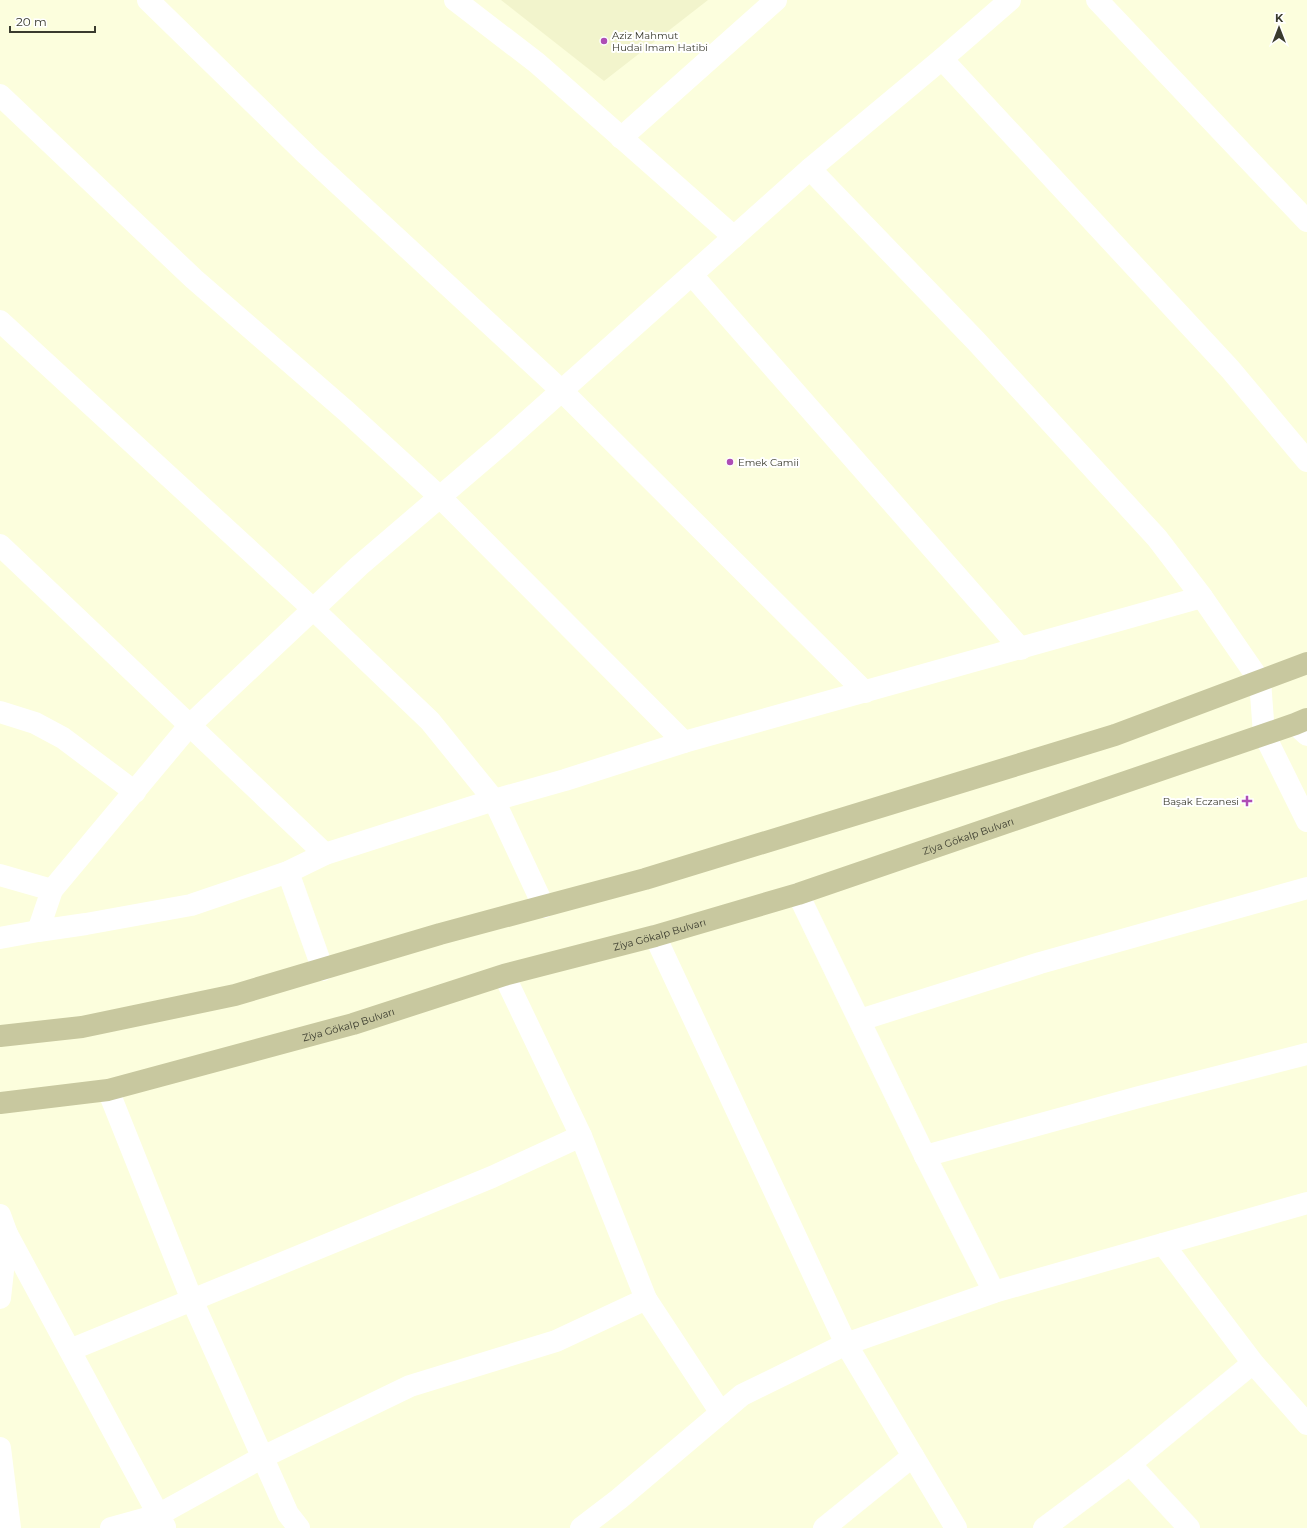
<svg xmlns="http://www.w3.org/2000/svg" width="1307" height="1528" font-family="Montserrat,sans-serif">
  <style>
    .built { fill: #f2f4cc }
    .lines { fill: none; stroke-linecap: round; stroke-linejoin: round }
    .minor { stroke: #fff; stroke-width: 22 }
    .major { stroke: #c8c89f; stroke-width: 22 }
    .poi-dot { fill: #ae4db5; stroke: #fff; stroke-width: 1.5 }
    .labels { text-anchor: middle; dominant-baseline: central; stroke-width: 4; stroke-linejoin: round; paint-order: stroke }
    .poi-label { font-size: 10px; fill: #3a3b2e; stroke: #fff; text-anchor: start }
    .street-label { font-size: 10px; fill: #3a3b2e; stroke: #fff }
  </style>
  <rect width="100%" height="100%" fill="#fcfedd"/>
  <polygon class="built" points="501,0 708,0 604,81"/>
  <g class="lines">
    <g class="minor">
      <polyline points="148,0 307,155 562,391 865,692"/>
      <polyline points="455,0 537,63 734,237"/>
      <polyline points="1010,0 942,59 810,169 503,443 359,566 189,726 52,890 38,931 86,924 191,905 288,872 325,854 494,800 565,780 684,742 1202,597"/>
      <polyline points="1097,0 1307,221"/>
      <polyline points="942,59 1230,369 1307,461"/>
      <polyline points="0,95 194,279 346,411 440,497 684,742"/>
      <polyline points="621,138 776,0"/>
      <polyline points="810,169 976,341 1157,538 1202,597 1260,681 1264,734 1307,821"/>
      <polyline points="692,275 1021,649"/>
      <polyline points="0,321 313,609 430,721 494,800 544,907"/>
      <polyline points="0,545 325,854"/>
      <polyline points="0,712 35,723 63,738 135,792"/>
      <polyline points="1295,724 1307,735"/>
      <polyline points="288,872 323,970"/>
      <polyline points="0,875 52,890"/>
      <polyline points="798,894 925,1156 994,1292"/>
      <polyline points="655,936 846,1344 956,1528"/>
      <polyline points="0,938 38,931"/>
      <polyline points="504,975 581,1136 646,1299 721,1413"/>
      <polyline points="860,1020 1040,963 1307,888"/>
      <polyline points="108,1090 192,1300 288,1514 299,1528"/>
      <polyline points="925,1156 1139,1097 1307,1054"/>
      <polyline points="0,1215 7,1234 165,1527"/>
      <polyline points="1163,1244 1253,1363 1307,1424"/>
      <polyline points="0,1298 7,1234"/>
      <polyline points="70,1350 492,1177 581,1136"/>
      <polyline points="0,1448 10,1528"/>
      <polyline points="1130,1464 1189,1528"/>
      <polyline points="111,1528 158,1515 263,1457 410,1386 556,1341 646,1299"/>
      <polyline points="581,1528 619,1499 742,1395 846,1344 994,1292 1307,1203"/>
      <polyline points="824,1528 913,1456"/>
      <polyline points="1044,1528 1130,1464 1253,1363"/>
    </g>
    <g class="major">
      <polyline points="0,1036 82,1027 235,995 440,934 645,879 1115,735 1307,663"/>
      <path id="s1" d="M 0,1103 L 108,1090 L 353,1024 L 504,975 L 655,936 L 798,894 L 1295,724 L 1307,719"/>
    </g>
  </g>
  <g class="poi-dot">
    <circle cx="604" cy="41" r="4"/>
    <circle cx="730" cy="462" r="4"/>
    <path d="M1245 795h4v4h4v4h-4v4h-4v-4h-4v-4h4z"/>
  </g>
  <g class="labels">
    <g class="poi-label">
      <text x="612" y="35">Aziz Mahmut<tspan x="612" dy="12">Hudai Imam Hatibi</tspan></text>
      <text x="738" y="462">Emek Camii</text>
      <text x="1239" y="801" text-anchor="end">Başak Eczanesi</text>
    </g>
    <g class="street-label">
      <text stroke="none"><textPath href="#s1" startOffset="1006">Ziya Gökalp Bulvarı</textPath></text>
      <text stroke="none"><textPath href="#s1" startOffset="682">Ziya Gökalp Bulvarı</textPath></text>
      <text stroke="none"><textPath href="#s1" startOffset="358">Ziya Gökalp Bulvarı</textPath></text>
    </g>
  </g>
  <g transform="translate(1279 28)" stroke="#ffffff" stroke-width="3" paint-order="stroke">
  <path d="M0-3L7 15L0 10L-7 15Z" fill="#3a3b2e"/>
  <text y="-6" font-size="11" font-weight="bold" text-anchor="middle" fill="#3a3b2e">K</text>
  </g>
  <path d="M10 26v6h85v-6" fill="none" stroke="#3a3b2e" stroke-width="2"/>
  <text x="16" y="26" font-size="12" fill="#3a3b2e" stroke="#ffffff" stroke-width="3" paint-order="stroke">20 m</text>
</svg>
